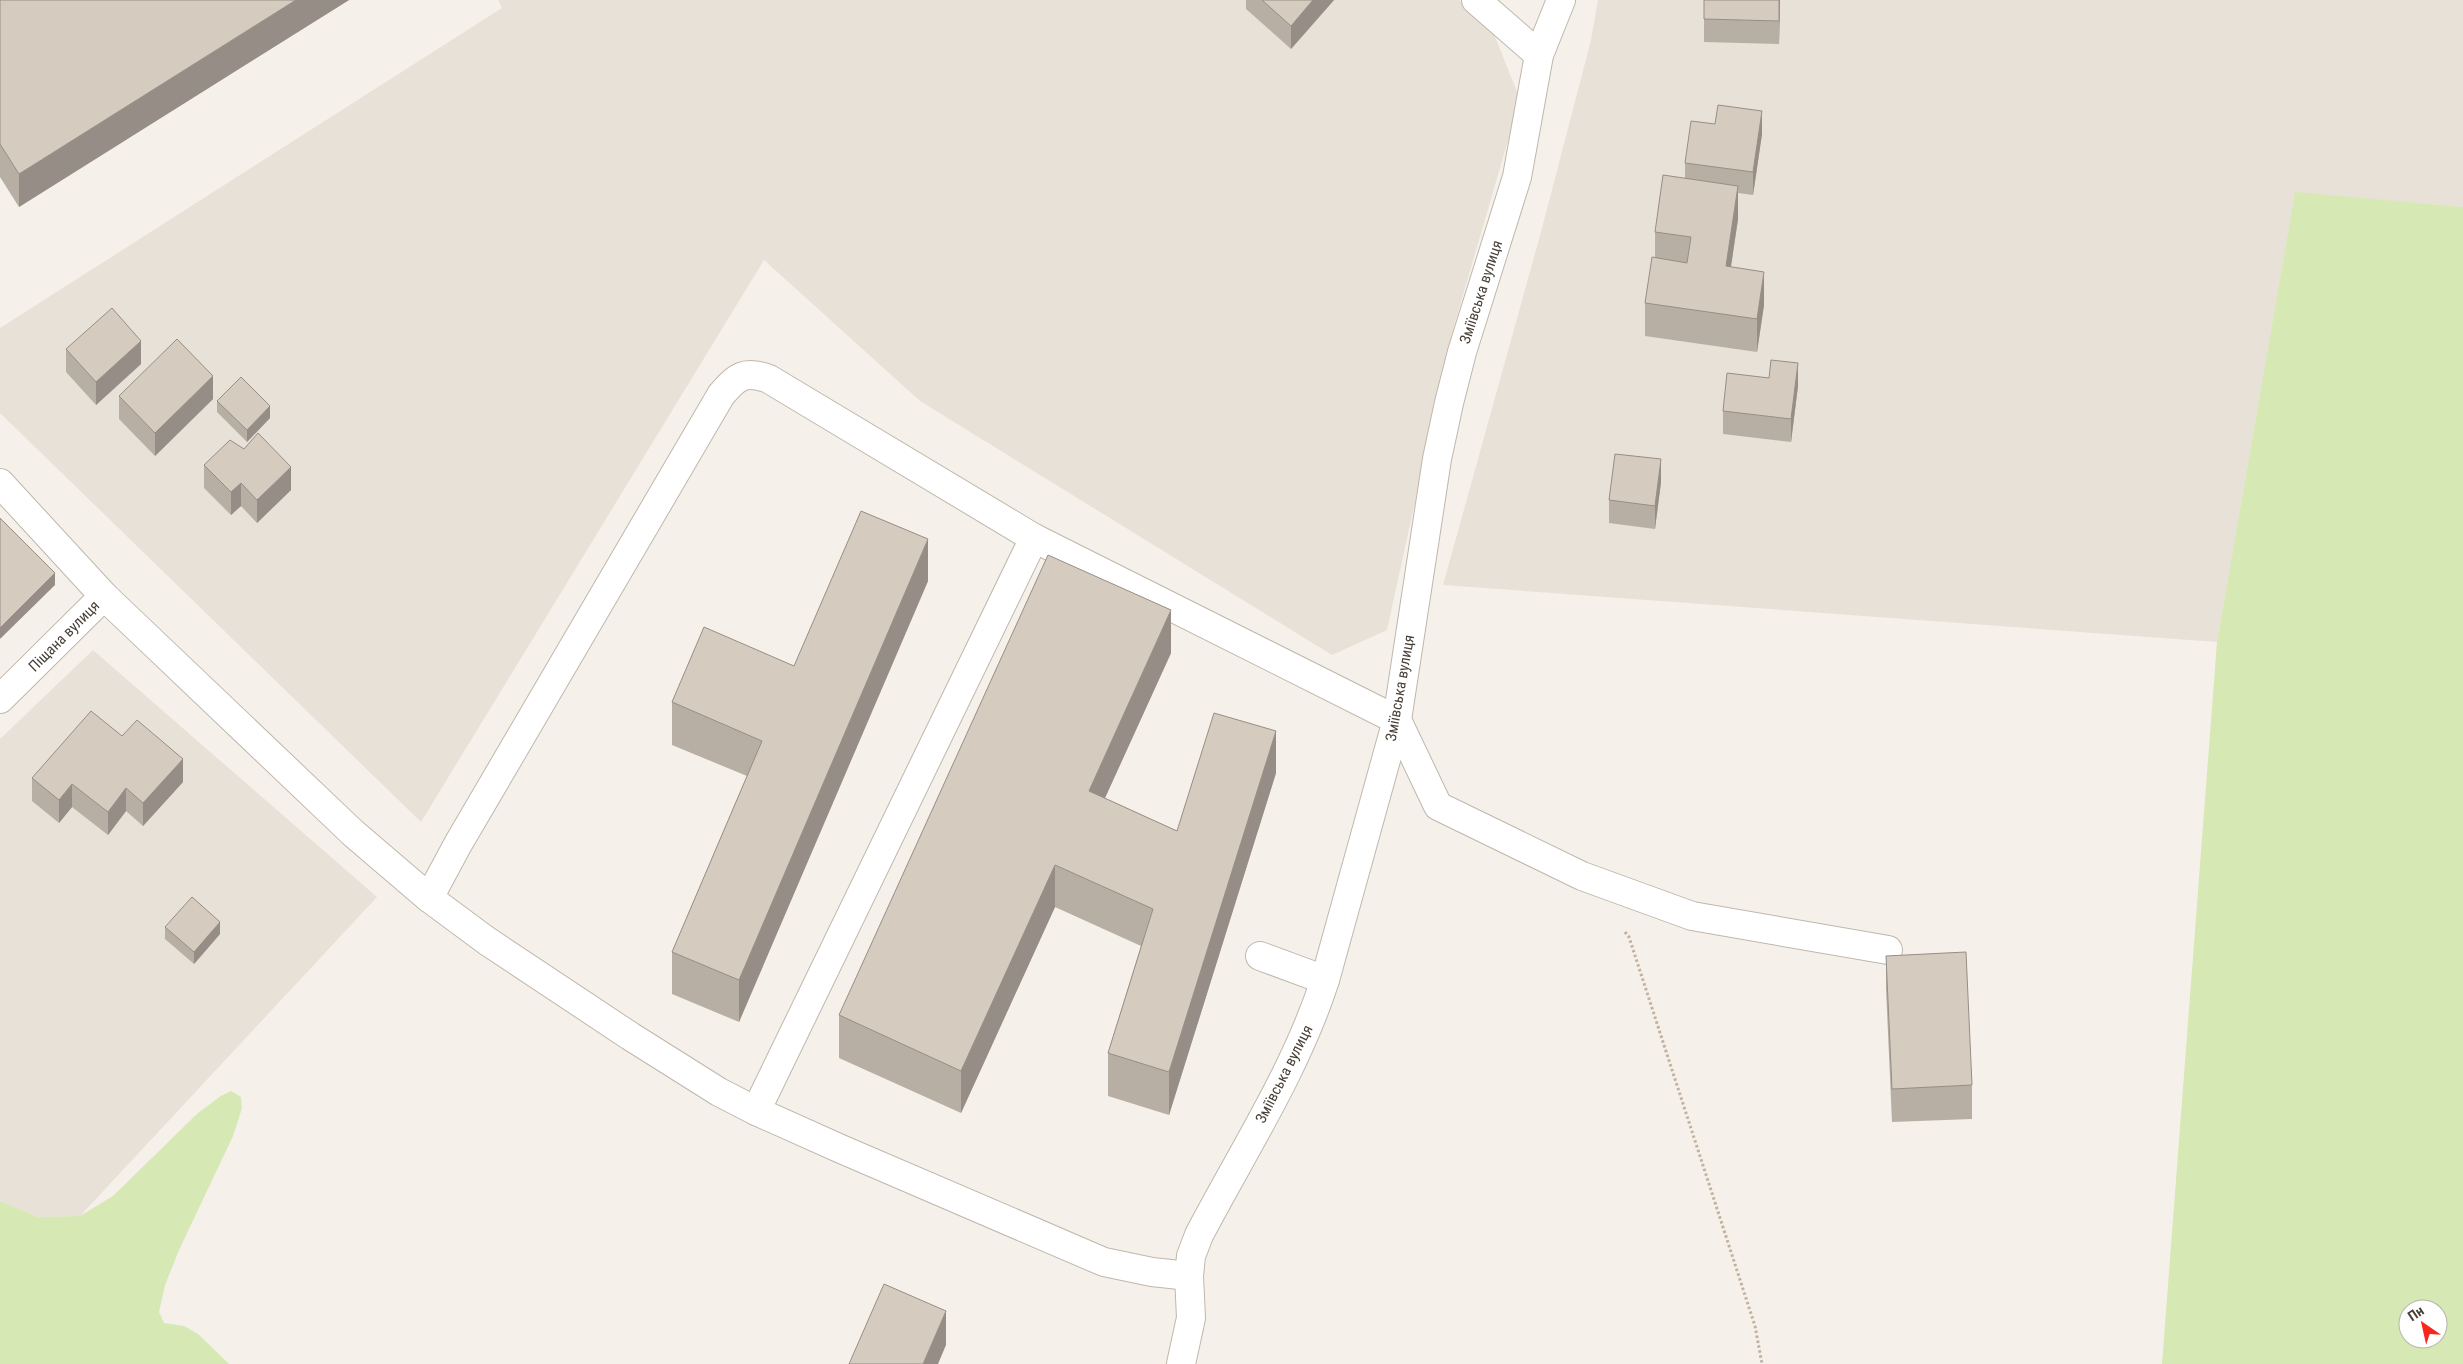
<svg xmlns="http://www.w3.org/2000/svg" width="2463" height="1364" font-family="'Roboto Condensed',sans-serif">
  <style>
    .residential { fill: #e8e1d8 }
    .green { fill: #d6e8b3; fill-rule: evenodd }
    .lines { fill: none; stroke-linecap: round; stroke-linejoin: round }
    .minor-casing { stroke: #c0b7ac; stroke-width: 30 }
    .path { stroke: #c2b19e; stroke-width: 3; stroke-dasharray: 2.5 2.5; stroke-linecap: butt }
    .minor { stroke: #fff; stroke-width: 28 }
    .wall { fill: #b8afa4 }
    .shaded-wall { fill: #968e86 }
    .building { fill: #d6cbbf; stroke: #968e86 }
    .labels { text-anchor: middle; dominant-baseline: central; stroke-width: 5; stroke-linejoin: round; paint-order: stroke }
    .street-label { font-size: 15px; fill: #484038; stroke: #fff }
  </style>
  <rect width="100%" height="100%" fill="#f5f0ea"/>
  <g class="residential">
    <polygon points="498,0 1459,0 1491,27 1520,99 1452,333 1387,630 1332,655 920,401 764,260 421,822 0,413 0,328 502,8"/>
    <polygon points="1598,0 2463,0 2463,207 2295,193 2217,642 1443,585 1541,232 1591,40"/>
    <polygon points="93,650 377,897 80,1216 38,1217 0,1201 0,739"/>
  </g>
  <g class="green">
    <path d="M 2295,192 L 2463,207 L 2463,1364 L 2162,1364 L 2217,642 ZM 2408,1309 L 2438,1309 L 2438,1339 L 2408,1339 Z"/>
    <polygon points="231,1091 241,1097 242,1108 233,1136 179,1250 165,1285 159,1312 164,1323 184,1326 198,1334 229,1364 0,1364 0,1201 38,1217 80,1216 113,1196 198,1113 221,1096"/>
  </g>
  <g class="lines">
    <g class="minor-casing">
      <g id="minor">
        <polyline points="1476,0 1539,55"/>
        <polyline points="0,483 104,596 0,699"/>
        <polyline points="104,596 353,833 429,898"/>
        <polyline points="1260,956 1325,980"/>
        <polyline points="756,1111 1034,538"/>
        <path d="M 1189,1276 L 1152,1272 L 1104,1262 L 841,1149 L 756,1111 L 719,1092 L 630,1036 L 487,941 L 429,898 L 458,844 L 721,395 C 737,376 745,370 769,379 L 1034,538 L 1397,720 L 1438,806 L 1582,876 L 1692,916 L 1888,950"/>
        <path d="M 1181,1364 L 1191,1318 L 1189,1276 L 1191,1256 L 1199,1235 C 1243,1151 1296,1070 1325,980 L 1397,720 L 1437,459 L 1449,403 L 1462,352 L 1517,177 L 1539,55 L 1561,0"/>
      </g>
    </g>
    <polyline class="path" points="1625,932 1629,937 1755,1326 1762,1364"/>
    <use href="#minor" class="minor"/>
  </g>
  <g class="wall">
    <polygon points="0,0 349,0 19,207 0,177"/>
    <polygon points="1246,0 1334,0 1291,49 1246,9"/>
    <polygon points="1780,0 1779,44 1704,42 1704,19"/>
    <polygon points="1762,134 1753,195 1738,193 1738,219 1731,267 1764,305 1757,352 1645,336 1645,303 1655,258 1655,232 1685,178 1685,163"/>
    <polygon points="66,349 141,364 96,405 66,372"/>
    <polygon points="1798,386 1791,442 1723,434 1723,411"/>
    <polygon points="119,396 213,399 155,456 119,419"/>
    <polygon points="217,401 270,418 247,442 217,412"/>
    <polygon points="204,465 291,490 257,523 241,506 231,515 204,488"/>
    <polygon points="1661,482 1655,529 1609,523 1609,500"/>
    <polygon points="928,581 739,1022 672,994 672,952 747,776 672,745 672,702 794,666"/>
    <polygon points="1171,653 1105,798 1177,831 1276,773 1169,1115 1108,1096 1108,1053 1141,946 1055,907 961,1113 839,1058 839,1015"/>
    <polygon points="122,736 183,782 143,826 126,811 108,835 72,807 59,823 32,801 32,778"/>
    <polygon points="165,927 220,934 194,964 165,939"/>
    <polygon points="1886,956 1972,1085 1972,1119 1892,1122 1886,989"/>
  </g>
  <g class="shaded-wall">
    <polygon points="296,0 349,0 19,207 19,174"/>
    <polygon points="1313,0 1334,0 1291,49 1291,26"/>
    <polygon points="1779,0 1780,0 1779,44"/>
    <polygon points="1762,111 1762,134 1753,195 1753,172"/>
    <polygon points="1738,186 1738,219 1726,299 1726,266"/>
    <polygon points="1764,272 1764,305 1757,352 1757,319"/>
    <polygon points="141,341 141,364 96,405 96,382"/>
    <polygon points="1798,363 1798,386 1791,442 1791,419"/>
    <polygon points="213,376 213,399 155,456 155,433"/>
    <polygon points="270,406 270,418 247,442 247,430"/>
    <polygon points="1661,459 1661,482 1655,529 1655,506"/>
    <polygon points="291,467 291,490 257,523 257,500"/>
    <polygon points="241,483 241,506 231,515 231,492"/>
    <polygon points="928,539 928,581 739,1022 739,980"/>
    <polygon points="55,573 55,585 0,639 0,628"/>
    <polygon points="1171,610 1171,653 1089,833 1089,791"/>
    <polygon points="1276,731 1276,773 1169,1115 1169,1072"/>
    <polygon points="183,759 183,782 143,826 143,803"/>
    <polygon points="72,784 72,807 59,823 59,800"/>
    <polygon points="126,788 126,811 108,835 108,812"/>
    <polygon points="1055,865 1055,907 961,1113 961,1071"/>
    <polygon points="220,922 220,934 194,964 194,952"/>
    <polygon points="946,1311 946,1345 938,1364 923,1364"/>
  </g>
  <g class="building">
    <polygon points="0,0 296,0 19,174 0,144"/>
    <polygon points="1262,0 1313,0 1291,26"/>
    <polygon points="1704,0 1779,0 1779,21 1704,19"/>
    <polygon points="1718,105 1762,111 1753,172 1685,163 1691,121 1715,124"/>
    <polygon points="1663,175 1738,186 1726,266 1764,272 1757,319 1645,303 1652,257 1687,263 1691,237 1655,232"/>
    <polygon points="112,308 141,341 96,382 66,349"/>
    <polygon points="177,339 213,376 155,433 119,396"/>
    <polygon points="1771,360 1798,363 1791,419 1723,411 1727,373 1769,378"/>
    <polygon points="241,377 270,406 247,430 217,401"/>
    <polygon points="258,433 291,467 257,500 241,483 231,492 204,465 230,440 244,449"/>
    <polygon points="1615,454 1661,459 1655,506 1609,500"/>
    <polygon points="861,511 928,539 739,980 672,952 762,741 672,702 704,627 794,666"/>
    <polygon points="0,518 55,573 0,628"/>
    <polygon points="1048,555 1171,610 1089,791 1177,831 1214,713 1276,731 1169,1072 1108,1053 1153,909 1055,865 961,1071 839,1015"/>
    <polygon points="91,711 122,736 137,720 183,759 143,803 126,788 108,812 72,784 59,800 32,778"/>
    <polygon points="192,897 220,922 194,952 165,927"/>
    <polygon points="1966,952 1972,1085 1892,1089 1886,956"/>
    <polygon points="884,1284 946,1311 923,1364 849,1364"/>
  </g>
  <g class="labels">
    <g class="street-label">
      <text transform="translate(1481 292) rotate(-72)">Зміївська вулиця</text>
      <text transform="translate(64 636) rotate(-45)">Піщана вулиця</text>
      <text transform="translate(1400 688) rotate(-80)">Зміївська вулиця</text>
      <text transform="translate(1284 1074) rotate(-63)">Зміївська вулиця</text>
    </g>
  </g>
  <g transform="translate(2423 1324) rotate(326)"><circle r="24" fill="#ffffff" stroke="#b6b3af"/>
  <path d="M0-4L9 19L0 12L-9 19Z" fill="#f7271e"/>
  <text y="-8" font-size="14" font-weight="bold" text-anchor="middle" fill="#484038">Пн</text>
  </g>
</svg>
